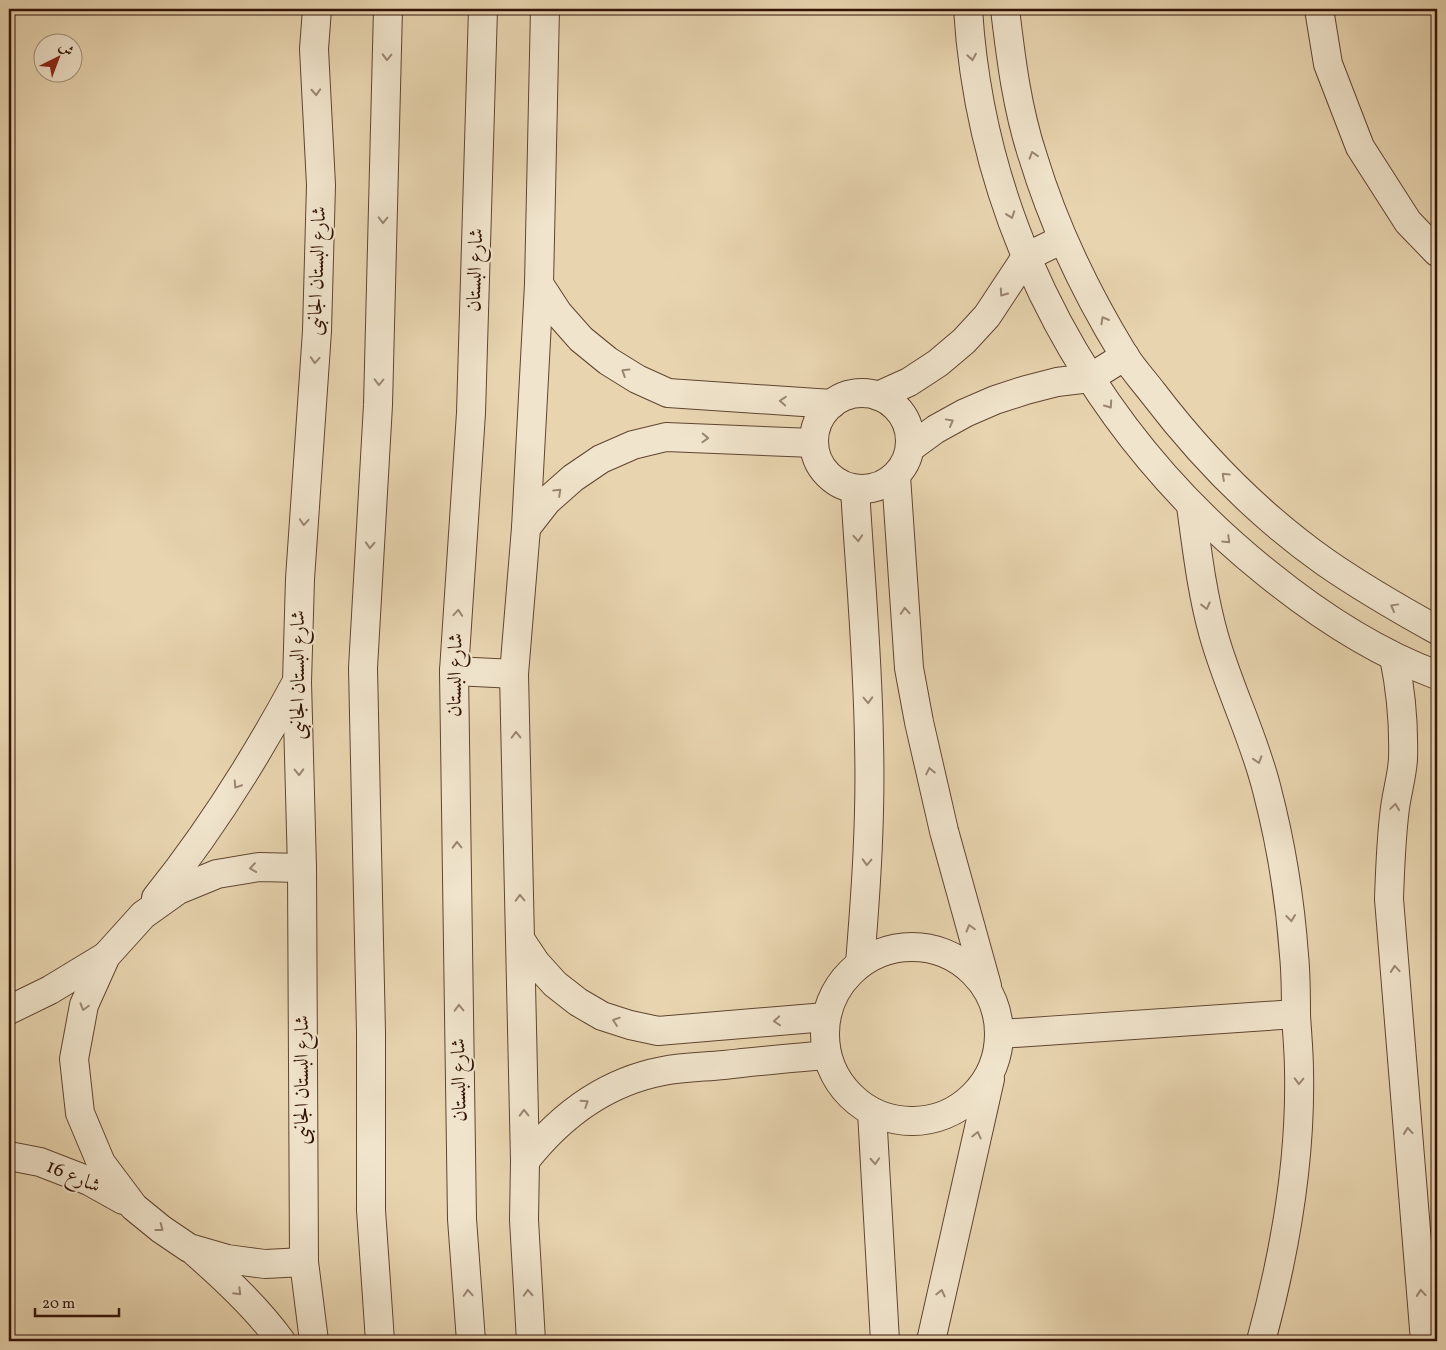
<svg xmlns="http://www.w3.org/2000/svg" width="1446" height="1350" font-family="Vollkorn,Amiri,serif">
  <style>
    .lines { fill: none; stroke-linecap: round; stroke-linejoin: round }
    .minor-casing { stroke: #604430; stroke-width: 30 }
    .minor { stroke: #f0e4cc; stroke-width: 28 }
    .oneway { stroke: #9b8673 }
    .labels { text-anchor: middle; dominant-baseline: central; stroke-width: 4; stroke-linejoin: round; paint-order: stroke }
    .street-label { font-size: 20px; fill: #331306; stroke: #f0e4cc }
  </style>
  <rect width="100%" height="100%" fill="#e8d5b0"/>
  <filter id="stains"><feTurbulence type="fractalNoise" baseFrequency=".004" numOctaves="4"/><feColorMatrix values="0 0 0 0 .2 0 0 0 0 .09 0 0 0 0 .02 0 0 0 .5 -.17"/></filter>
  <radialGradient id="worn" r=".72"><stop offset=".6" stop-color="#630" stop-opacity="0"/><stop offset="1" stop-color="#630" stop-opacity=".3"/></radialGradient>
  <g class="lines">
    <g class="minor-casing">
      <g id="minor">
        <path d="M 968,9 C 982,232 1094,435 1268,574 C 1320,616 1375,652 1437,675"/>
        <path d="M 1005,9 C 1011,59 1017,109 1033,157 C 1054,226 1086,293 1124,355 C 1132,368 1143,380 1153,393 C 1201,456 1260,516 1325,562 C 1361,587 1399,609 1437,630"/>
        <polyline points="1319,9 1328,64 1360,147 1408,222 1437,252"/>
        <polyline points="539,284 558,313 581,339 608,361 637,379 668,393 832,404"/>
        <circle cx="862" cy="441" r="48"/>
        <polyline points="878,396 909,382 938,363 964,341 987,316 1026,257 1063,239"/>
        <polyline points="910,448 936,429 965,413 995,400 1026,390 1057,382 1090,378 1125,356"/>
        <polyline points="896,476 909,668 919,722 944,831 987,986"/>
        <path d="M 855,489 C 860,574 868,658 869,743 C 871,817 866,890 860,963"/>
        <path d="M 1191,506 C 1197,550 1202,594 1214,636 C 1229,689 1254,737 1267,790 C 1281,844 1290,899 1294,955 C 1296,975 1296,995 1296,1015 C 1297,1033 1299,1052 1299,1071 C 1301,1162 1285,1253 1261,1341"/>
        <polyline points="526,528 547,501 573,478 601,459 633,445 666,437 814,443"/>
        <path d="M 1394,657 C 1401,691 1404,725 1403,759 C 1402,776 1397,792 1395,808 C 1391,838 1390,869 1389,899 L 1425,1341"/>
        <polyline points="454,671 514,674"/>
        <polyline points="302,868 259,867 217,874 178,890 143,915 106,956 84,1005 74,1059 80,1113 101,1163 134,1207 161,1229 189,1248 227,1259 265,1264 304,1262"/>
        <path d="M 156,898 C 210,831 255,759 296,683"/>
        <polyline points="520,939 536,963 555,984 578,1002 602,1016 630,1025 658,1031 826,1017"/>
        <circle cx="912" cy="1034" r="87"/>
        <polyline points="9,1010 50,990 106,956"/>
        <polyline points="1000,1034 1296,1014"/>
        <polyline points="872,1112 885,1341"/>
        <polyline points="9,1156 40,1162 89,1181 123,1200"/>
        <path d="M 525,1161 C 561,1115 605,1082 663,1071 C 683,1067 704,1067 724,1065 C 758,1061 793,1058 827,1055"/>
        <path d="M 196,1253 C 227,1280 257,1308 281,1341"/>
        <polyline points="314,1341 304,1262 302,868 297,682 300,579 317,331 321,185 314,49 317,9"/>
        <polyline points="380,1341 371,1210 371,1032 363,668 378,405 388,9"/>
        <polyline points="471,1341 462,1219 454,671 471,413 483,9"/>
        <polyline points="531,1341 524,1220 525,1161 514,674 526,528 539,284 545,9"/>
        <polyline points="931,1341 990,1079"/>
      </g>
    </g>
    <use href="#minor" class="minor"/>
  </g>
  <defs><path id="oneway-chevron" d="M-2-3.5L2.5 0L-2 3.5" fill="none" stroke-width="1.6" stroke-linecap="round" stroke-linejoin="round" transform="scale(1.25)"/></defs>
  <g class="oneway">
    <use href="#oneway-chevron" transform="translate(387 57) rotate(92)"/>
    <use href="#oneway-chevron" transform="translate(972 57) rotate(81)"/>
    <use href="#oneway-chevron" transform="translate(316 92) rotate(87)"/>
    <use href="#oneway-chevron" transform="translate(1033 155) rotate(-107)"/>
    <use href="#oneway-chevron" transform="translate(1011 215) rotate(70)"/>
    <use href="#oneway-chevron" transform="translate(383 220) rotate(91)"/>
    <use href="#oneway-chevron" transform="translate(1003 293) rotate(125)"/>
    <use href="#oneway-chevron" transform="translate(1104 320) rotate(-120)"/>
    <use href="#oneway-chevron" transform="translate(315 360) rotate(94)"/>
    <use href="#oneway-chevron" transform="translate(625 372) rotate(-148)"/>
    <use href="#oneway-chevron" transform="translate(379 382) rotate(91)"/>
    <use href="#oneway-chevron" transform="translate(783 401) rotate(-176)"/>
    <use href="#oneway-chevron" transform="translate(1109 405) rotate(55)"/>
    <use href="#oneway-chevron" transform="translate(950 422) rotate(-29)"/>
    <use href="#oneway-chevron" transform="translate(705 438) rotate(2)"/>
    <use href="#oneway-chevron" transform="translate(1225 476) rotate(-137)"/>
    <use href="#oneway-chevron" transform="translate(558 492) rotate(-43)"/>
    <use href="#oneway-chevron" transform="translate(304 522) rotate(94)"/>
    <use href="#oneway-chevron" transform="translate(858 538) rotate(86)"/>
    <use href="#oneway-chevron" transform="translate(1227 540) rotate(44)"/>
    <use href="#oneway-chevron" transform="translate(370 545) rotate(93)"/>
    <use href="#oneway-chevron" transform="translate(1206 606) rotate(76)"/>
    <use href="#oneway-chevron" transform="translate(1394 607) rotate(-151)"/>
    <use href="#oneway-chevron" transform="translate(905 611) rotate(-94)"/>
    <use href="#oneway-chevron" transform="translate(458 613) rotate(-86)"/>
    <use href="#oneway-chevron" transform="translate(868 700) rotate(88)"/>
    <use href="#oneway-chevron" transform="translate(516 735) rotate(-91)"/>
    <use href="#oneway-chevron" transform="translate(1258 760) rotate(73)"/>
    <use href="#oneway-chevron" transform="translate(930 771) rotate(-102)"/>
    <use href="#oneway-chevron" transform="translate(299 772) rotate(89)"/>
    <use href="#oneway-chevron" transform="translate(237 785) rotate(123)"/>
    <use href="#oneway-chevron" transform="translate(1395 807) rotate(-82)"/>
    <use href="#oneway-chevron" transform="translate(457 845) rotate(-91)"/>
    <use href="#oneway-chevron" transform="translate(867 862) rotate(92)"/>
    <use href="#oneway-chevron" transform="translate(253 868) rotate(172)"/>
    <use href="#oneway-chevron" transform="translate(520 898) rotate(-91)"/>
    <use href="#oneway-chevron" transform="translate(1291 918) rotate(84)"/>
    <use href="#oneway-chevron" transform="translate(970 928) rotate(-106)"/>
    <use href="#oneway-chevron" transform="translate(1395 969) rotate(-95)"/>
    <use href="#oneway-chevron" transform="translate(84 1007) rotate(106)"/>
    <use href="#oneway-chevron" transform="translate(459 1008) rotate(-91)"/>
    <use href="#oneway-chevron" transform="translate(616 1021) rotate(-161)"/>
    <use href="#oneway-chevron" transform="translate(777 1021) rotate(175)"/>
    <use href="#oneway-chevron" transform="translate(1299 1081) rotate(92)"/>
    <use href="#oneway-chevron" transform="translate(585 1103) rotate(-33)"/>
    <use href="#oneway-chevron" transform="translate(524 1113) rotate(-91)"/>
    <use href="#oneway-chevron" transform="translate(1408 1131) rotate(-95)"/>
    <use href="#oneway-chevron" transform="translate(977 1135) rotate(-77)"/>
    <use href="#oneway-chevron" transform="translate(875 1161) rotate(87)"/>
    <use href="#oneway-chevron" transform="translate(160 1228) rotate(37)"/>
    <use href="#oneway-chevron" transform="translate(238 1292) rotate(45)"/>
    <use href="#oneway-chevron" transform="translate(468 1293) rotate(-94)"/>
    <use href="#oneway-chevron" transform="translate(528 1293) rotate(-93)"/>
    <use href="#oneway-chevron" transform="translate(941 1293) rotate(-77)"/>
    <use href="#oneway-chevron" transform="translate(1421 1293) rotate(-95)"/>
  </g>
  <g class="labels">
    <g class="street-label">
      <text transform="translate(476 270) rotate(-88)">شارع البستان</text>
      <text transform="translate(318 271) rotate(-88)">شارع البستان الجانبى</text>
      <text transform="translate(299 675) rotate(-90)">شارع البستان الجانبى</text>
      <text transform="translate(456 675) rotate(-89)">شارع البستان</text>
      <text transform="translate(303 1080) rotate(-90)">شارع البستان الجانبى</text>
      <text transform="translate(460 1080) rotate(-91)">شارع البستان</text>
      <text transform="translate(73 1177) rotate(23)">شارع 16</text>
    </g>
  </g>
  <rect width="1446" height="1350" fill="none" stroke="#e8d5b0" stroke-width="30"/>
  <rect x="10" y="10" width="1426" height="1330" fill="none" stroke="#331306" stroke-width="2.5"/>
  <rect x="15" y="15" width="1416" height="1320" fill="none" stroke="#331306"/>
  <g transform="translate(58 58) rotate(42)"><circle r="24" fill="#f0e4cc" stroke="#a4907d"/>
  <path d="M0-4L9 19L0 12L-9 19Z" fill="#8f2418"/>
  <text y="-8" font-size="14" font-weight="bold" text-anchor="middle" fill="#331306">ش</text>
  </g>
  <path d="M35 1308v8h84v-8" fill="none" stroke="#331306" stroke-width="2.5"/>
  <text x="42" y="1308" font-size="15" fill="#331306" stroke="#f0e4cc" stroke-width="4" paint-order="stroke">20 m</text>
  <rect width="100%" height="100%" filter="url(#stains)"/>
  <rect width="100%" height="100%" fill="url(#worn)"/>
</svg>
